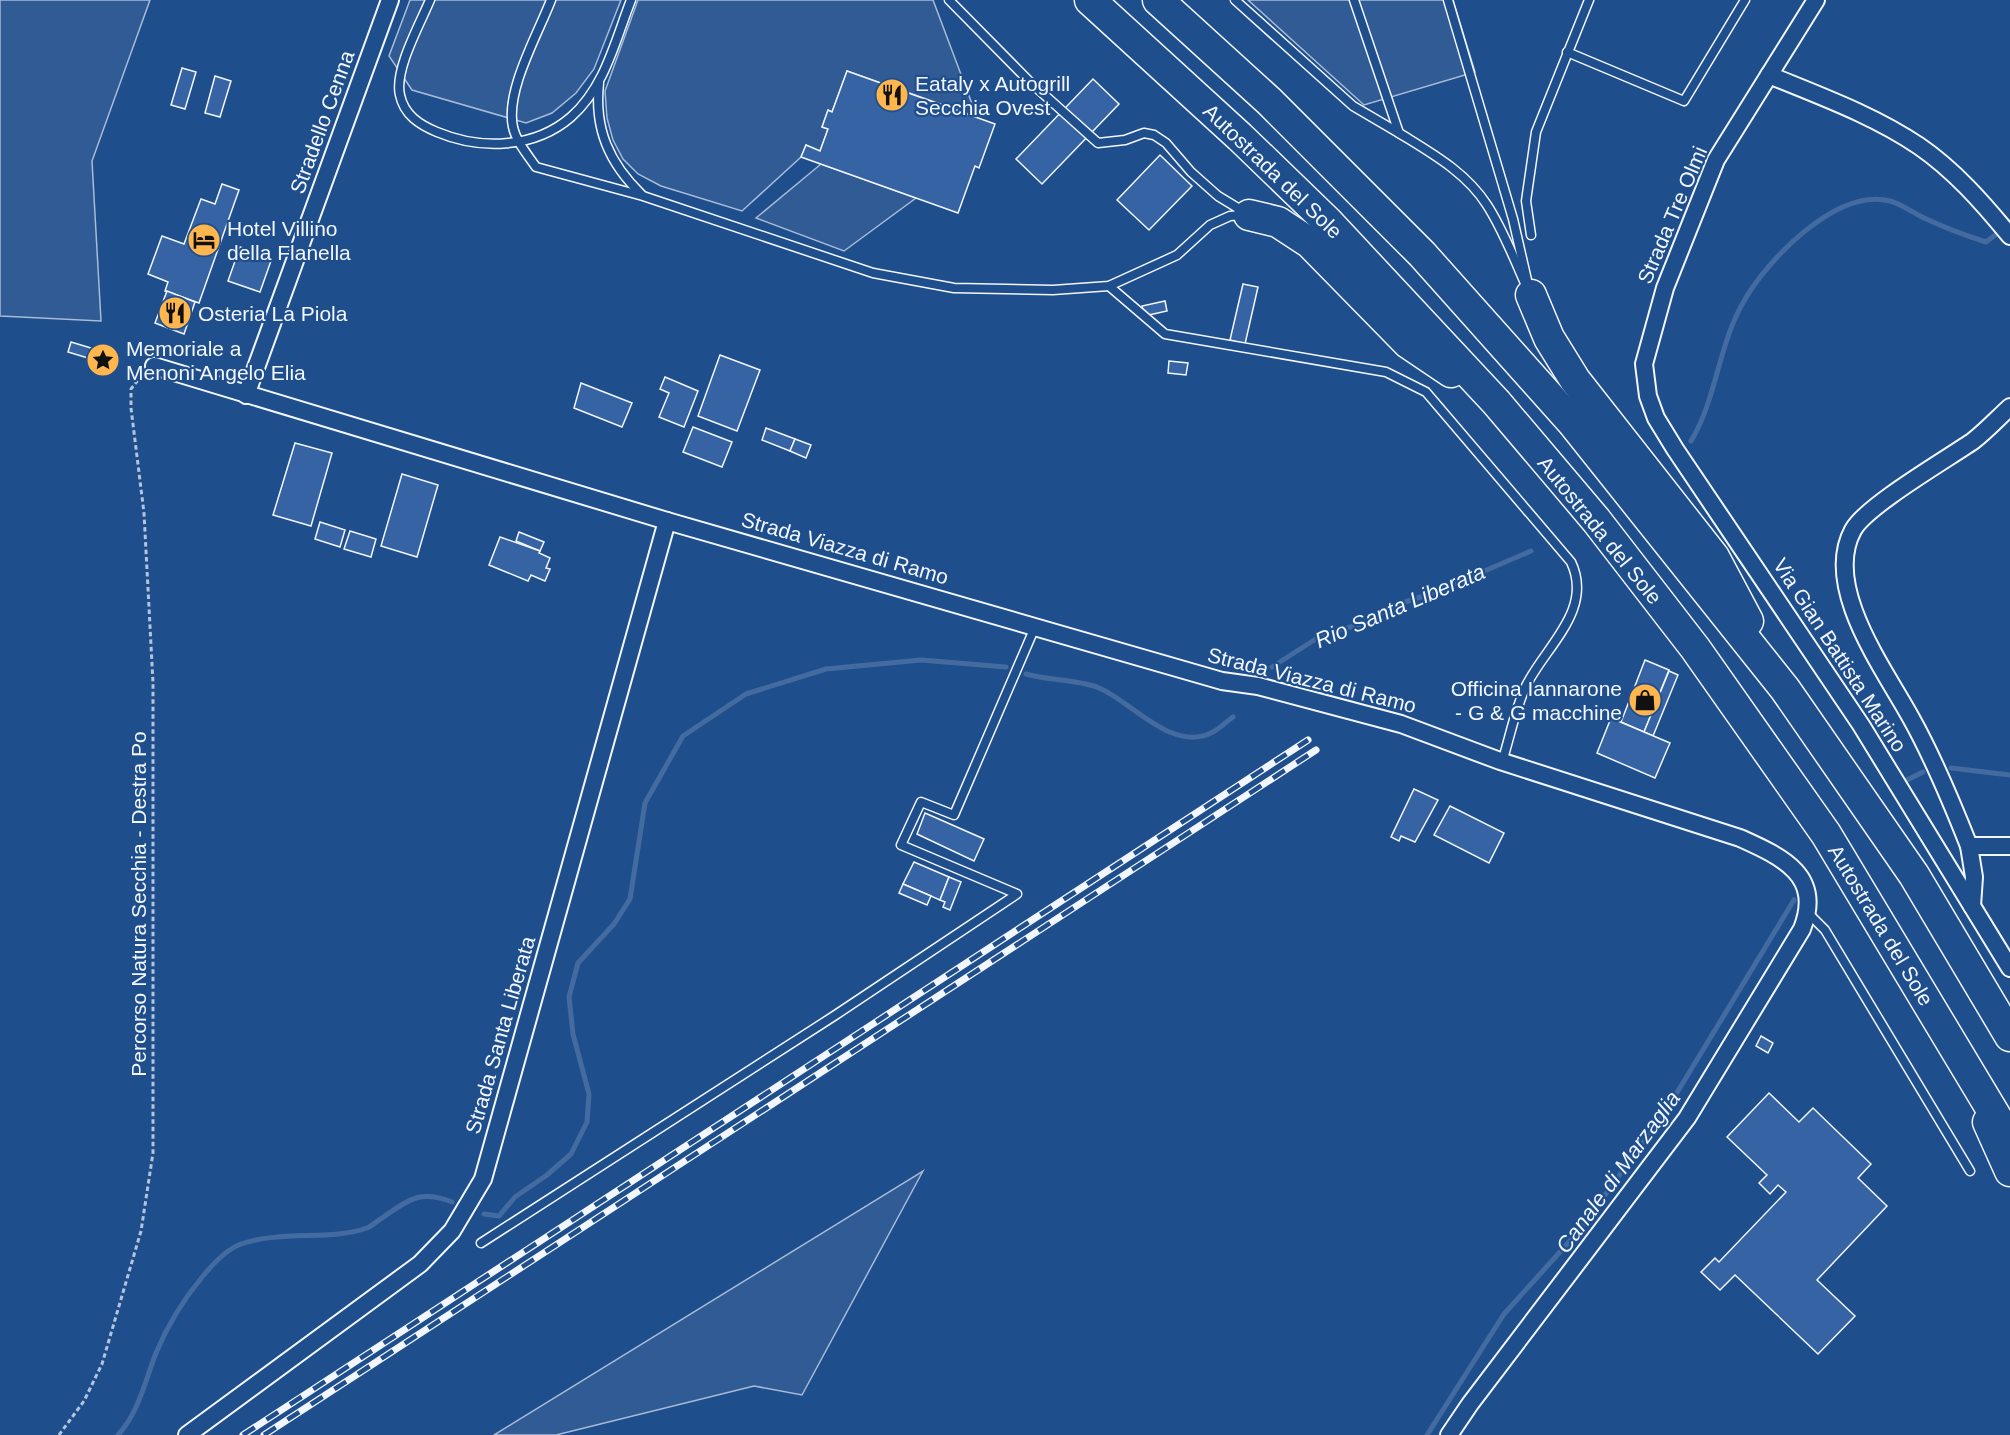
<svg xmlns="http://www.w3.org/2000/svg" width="2010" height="1435" font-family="Arial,sans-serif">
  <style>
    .built { fill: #305b95; stroke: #a8bbd7; stroke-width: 1.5 }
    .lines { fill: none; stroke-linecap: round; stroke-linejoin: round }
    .stream { stroke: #446ba0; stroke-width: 5 }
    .building { fill: #3563a3; stroke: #f2f6ff; stroke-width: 1.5 }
    .lane-casing { stroke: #f2f6ff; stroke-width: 11 }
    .street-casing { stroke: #f2f6ff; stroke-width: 20 }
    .highway-casing { stroke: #f2f6ff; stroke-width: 33 }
    .path { stroke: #b3c4dc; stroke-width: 3; stroke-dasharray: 4.5 3; stroke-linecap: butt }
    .lane { stroke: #1f4e8c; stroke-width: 8 }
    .street { stroke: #1f4e8c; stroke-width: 16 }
    .highway { stroke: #1f4e8c; stroke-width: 30 }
    .rail-casing { stroke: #f2f6ff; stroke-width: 7 }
    .rail { stroke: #1f4e8c; stroke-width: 4.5; stroke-dasharray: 14; stroke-linecap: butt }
    .labels { text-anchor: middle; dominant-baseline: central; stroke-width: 4.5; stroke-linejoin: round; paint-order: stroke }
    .poi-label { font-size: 21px; fill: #f2f6ff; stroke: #1f4e8c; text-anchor: start }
    .street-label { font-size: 21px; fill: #f2f6ff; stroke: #1f4e8c }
    .water-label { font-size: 22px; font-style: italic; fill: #f2f6ff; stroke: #1f4e8c }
  </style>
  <rect width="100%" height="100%" fill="#1f4e8c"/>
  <g class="built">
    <polygon points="0,0 150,0 92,161 101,321 0,316"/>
    <polygon points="410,0 621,0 594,69 576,93 552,113 526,123 412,90 389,56"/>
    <polygon points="638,0 933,0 977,117 847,71 832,112 828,110 822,127 828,129 820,151 806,145 801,157 742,211 661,186 638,174 623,159 613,140 607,118 605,91"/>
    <polygon points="1248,0 1453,0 1475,72 1364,105"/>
    <polygon points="821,164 916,198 844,251 756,218"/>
    <polygon points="923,1171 802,1395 754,1386 556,1435 494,1435"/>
  </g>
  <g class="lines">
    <g class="stream">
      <path d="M 1691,441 C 1717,398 1718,345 1744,301 C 1767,260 1837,187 1890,201 C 1901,204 1912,212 1922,217 C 1943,227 1964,235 1986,242 L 2003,229"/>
      <polyline points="1272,667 1322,635 1361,624 1399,604 1433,593 1531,551"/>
      <path d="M 1026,674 C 1049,681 1077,679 1099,688 C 1131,701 1171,752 1211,733 C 1218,730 1226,722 1233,717"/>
      <polyline points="1951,768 2010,775"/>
      <polyline points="1907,780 1923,772"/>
      <polyline points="484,1214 499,1216 515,1197 547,1175 571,1154 587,1122 589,1094 573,1034 569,997 578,963 614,924 630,899 645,803 683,736 746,694 826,669 921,660 1006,667"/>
      <path d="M 118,1435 C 139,1412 145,1381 156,1353 C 168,1324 183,1300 203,1276 C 212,1265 227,1249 241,1244 C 282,1230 331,1241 367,1228 C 372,1226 377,1221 382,1218 C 408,1200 420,1189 452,1202"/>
      <polyline points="1427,1435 1504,1314 1578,1232 1664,1114 1794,900"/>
    </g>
  </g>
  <g class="building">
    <polygon points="182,68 196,72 185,109 171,105"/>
    <polygon points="847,71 995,124 979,168 975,166 958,213 801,157 806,145 820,151 828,129 822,127 828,110 832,112"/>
    <polygon points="215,76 231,81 220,117 205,113"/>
    <polygon points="1093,79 1119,104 1042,184 1016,159"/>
    <polygon points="1160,155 1192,186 1149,230 1117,200"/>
    <polygon points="222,184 239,190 199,303 165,291 168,282 148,274 162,236 184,244 201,199 215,204"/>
    <polygon points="240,247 272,258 260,292 228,281"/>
    <polygon points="1243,284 1258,287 1245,344 1230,340"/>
    <polygon points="167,291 195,302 184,334 155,323"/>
    <polygon points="1165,301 1167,311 1144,316 1142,306"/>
    <polygon points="71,342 91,348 88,358 68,352"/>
    <polygon points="720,355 760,370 737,431 698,416"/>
    <polygon points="1169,361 1188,363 1186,375 1168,373"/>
    <polygon points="665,377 698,391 684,427 659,417 669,393 660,389"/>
    <polygon points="581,383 632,403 622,427 574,408"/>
    <polygon points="693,427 732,442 722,467 683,452"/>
    <polygon points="766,428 795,439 790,451 762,440"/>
    <polygon points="795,439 811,445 806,458 790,451"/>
    <polygon points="295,443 332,453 311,526 273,515"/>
    <polygon points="402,474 438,485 417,557 381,546"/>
    <polygon points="320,522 345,530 340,547 315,539"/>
    <polygon points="350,531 376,539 371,557 344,549"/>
    <polygon points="519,532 544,542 540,551 516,541"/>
    <polygon points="500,537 540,551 539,553 550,558 546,568 550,569 545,581 531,575 528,581 489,565"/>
    <polygon points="1645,660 1669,670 1644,732 1621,722"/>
    <polygon points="1669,671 1678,675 1653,736 1644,732"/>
    <polygon points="1611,718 1670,743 1655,778 1597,753"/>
    <polygon points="1414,789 1438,800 1415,842 1401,836 1399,841 1391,837"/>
    <polygon points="1450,806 1504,833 1489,863 1434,835"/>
    <polygon points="925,813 984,839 974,861 917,834"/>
    <polygon points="914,862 949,877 940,900 903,884"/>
    <polygon points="949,877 961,882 950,910 943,907 945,902 940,900"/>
    <polygon points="903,884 931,896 927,905 899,893"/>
    <polygon points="1761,1036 1773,1043 1768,1053 1756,1046"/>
    <polygon points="1769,1093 1799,1122 1813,1108 1871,1164 1858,1178 1887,1206 1817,1280 1855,1316 1818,1354 1735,1275 1720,1290 1701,1272 1715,1258 1719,1262 1786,1192 1778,1185 1770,1194 1759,1183 1767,1175 1727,1137"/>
  </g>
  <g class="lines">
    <g class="lane-casing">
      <g id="lane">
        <path d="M 430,0 C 420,24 394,70 400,95 C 404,115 420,125 437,132 C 480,150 534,149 571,117 C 605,87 615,41 631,0"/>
        <path d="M 551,0 C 538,34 505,91 513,127 C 516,141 527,154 536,167 L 643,196 L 873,273 L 954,288 L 1053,290 L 1109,286 L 1177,255 L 1210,225 L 1230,216 L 1243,215"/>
        <polyline points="949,0 1030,82 1098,143 1125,140 1144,133 1154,135 1166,143 1191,172 1218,196 1246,213"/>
        <polyline points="1235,0 1353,106 1399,133"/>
        <path d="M 1354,0 L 1399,133 C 1431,153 1466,172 1487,205 C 1504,231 1516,264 1529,292"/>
        <polyline points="1448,0 1513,219 1527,280"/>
        <polyline points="1567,52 1684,101 1745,0"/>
        <path d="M 599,83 C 594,129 609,163 642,195"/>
        <polyline points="1531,235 1526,201 1536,132 1589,0"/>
        <path d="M 1109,286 L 1165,334 L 1386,372 L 1426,392 L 1571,562 C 1594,610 1545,647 1526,686 C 1515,709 1510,737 1502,762"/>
        <polyline points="1808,913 1825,930 1970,1171"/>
        <polyline points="481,1243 834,1016 1017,894 901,845 921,802 954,815 1035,627"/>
      </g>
    </g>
    <g class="street-casing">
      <g id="street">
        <polyline points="1816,0 1716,160 1665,288 1644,364 1648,396 1656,418 1675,449 1861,725 2010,968"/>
        <path d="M 1769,75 C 1820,96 1873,115 1919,146 C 1954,170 1983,203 2010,236"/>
        <path d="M 154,366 L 667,521 L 1222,681 L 1258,686 L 1401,724 L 1500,761 L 1740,838 C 1782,857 1823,875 1802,929 L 1687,1118 L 1470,1404 L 1449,1435"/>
        <polyline points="246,395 390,0"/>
        <path d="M 2010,407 C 1998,418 1986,431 1973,441 C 1947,459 1866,506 1853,530 C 1822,587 1885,670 1911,718 C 1934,759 1952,803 1969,846 L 2010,846"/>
        <polyline points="1969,846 1974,877 1972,906"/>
        <polyline points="187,1435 420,1264 452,1231 483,1179 667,521"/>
      </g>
    </g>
    <g class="highway-casing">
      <g id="highway">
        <polyline points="1090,0 1240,137 1327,221 1496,402 1596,520 1695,648 1826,834 2010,1140"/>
        <polyline points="1158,0 1269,101 1422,254 1572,422 1785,689 1914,875 2010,1036"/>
        <polyline points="1249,215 1278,222 1310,243 1408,343 1451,372"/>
        <polyline points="1531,295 1549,338 1575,380 1714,557 1748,621"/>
        <polyline points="1988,1122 2010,1171"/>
      </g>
    </g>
    <polyline class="path" points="59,1435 84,1401 102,1364 141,1231 153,1153 153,683 144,513 131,408 131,389 142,375"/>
    <use href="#lane" class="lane"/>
    <use href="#street" class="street"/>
    <use href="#highway" class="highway"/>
    <g class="rail-casing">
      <g id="rail">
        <polyline points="243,1435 1308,740"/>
        <polyline points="264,1435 1316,750"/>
      </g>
    </g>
    <use href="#rail" class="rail"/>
  </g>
  <defs>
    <g id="restaurant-disc" transform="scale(1.725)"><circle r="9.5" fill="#ffb74d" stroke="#1f4e8c"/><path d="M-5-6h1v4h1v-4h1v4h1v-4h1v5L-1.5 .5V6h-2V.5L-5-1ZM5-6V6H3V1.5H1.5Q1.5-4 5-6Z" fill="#111"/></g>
    <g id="hotel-disc" transform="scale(1.725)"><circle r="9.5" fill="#ffb74d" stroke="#1f4e8c"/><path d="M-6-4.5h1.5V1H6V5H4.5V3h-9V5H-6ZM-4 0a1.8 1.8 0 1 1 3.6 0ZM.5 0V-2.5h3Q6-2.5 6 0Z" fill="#111"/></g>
    <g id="sight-disc" transform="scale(1.725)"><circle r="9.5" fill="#ffb74d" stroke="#1f4e8c"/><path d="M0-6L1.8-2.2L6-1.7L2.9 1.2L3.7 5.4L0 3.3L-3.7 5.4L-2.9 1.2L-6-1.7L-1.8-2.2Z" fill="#111"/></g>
    <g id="shop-disc" transform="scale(1.725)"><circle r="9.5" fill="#ffb74d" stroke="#1f4e8c"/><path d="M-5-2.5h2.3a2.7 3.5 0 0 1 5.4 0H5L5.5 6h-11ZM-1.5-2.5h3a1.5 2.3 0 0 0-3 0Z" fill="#111"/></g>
  </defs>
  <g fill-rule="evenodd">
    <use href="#restaurant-disc" x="892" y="95"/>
    <use href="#hotel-disc" x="204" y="240"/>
    <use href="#restaurant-disc" x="175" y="313"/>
    <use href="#sight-disc" x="103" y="360"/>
    <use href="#shop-disc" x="1645" y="700"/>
  </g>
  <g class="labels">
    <g class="poi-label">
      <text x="915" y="83">Eataly x Autogrill<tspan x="915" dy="24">Secchia Ovest</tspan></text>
      <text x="227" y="228">Hotel Villino<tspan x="227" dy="24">della Flanella</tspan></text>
      <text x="198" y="313">Osteria La Piola</text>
      <text x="126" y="348">Memoriale a<tspan x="126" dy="24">Menoni Angelo Elia</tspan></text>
      <text x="1622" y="688" text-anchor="end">Officina Iannarone<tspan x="1622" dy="24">- G &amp; G macchine</tspan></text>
    </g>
    <g class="street-label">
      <text transform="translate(322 122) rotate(-70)">Stradello Cenna</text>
      <text transform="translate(1273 171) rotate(44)">Autostrada del Sole</text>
      <text transform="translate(1672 215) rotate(-67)">Strada Tre Olmi</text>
      <text transform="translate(1600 530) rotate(51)">Autostrada del Sole</text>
      <text transform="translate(845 548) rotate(16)">Strada Viazza di Ramo</text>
      <text transform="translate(1840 655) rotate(57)">Via Gian Battista Marino</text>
      <text transform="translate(1312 680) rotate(14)">Strada Viazza di Ramo</text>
      <text transform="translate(138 904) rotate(-90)">Percorso Natura Secchia - Destra Po</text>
      <text transform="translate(1881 925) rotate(59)">Autostrada del Sole</text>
      <text transform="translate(500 1035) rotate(-74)">Strada Santa Liberata</text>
    </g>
    <g class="water-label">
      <text transform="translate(1400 606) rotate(-23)">Rio Santa Liberata</text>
      <text transform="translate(1618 1172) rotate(-54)">Canale di Marzaglia</text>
    </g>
  </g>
</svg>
